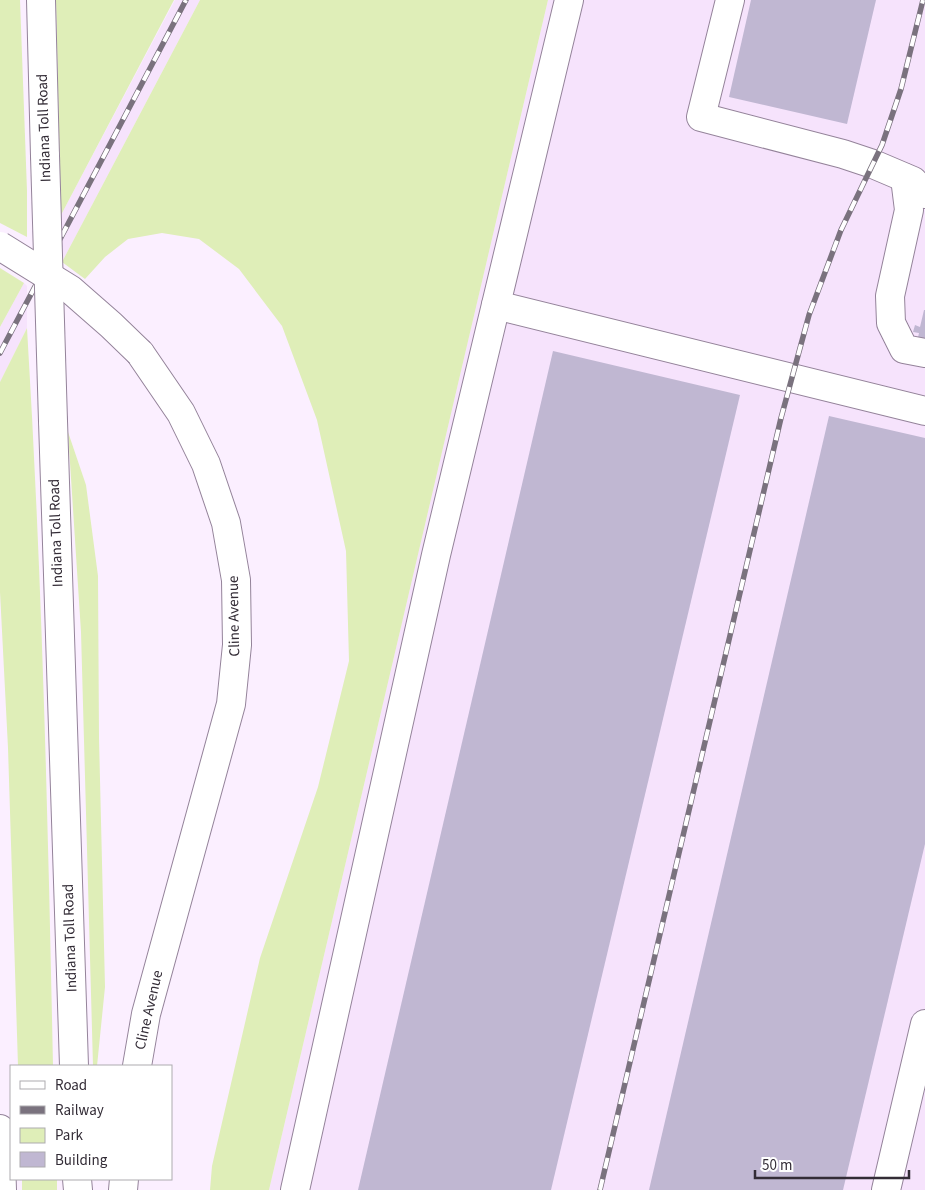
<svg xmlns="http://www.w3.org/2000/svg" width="925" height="1190" font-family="'Source Sans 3',sans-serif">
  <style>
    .built { fill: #f6e3fc }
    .green { fill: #dfeeb8 }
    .building { fill: #c0b7d2 }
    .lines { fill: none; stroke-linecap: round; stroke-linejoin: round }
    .minor-casing { stroke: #94839a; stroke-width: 30 }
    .highway-casing { stroke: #94839a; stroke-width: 30 }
    .minor { stroke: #fff; stroke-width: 28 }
    .highway { stroke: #fff; stroke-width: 28 }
    .rail-casing { stroke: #7a727e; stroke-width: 5.5 }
    .rail { stroke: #fff; stroke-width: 4; stroke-dasharray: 11; stroke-linecap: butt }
    .highway-bridge-casing { stroke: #94839a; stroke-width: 30; stroke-linecap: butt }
    .highway-bridge { stroke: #fff; stroke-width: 28 }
    .labels { text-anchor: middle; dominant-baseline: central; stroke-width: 4.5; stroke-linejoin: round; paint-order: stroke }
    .street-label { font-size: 15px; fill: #332c36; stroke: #fff }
  </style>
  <rect width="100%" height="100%" fill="#fbefff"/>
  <g class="built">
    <polygon points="175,0 200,0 62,262 61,215"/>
    <polygon points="548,0 925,0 925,1190 269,1190"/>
    <polygon points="24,283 27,286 27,328 0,382 0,327"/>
  </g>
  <g class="green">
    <polygon points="0,0 20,0 27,191 27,237 0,223"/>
    <polygon points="56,0 174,0 61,215"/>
    <polygon points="200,0 548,0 269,1190 210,1190 212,1166 260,958 318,787 349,661 346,551 317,420 282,326 239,269 199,239 162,233 128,239 105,257 85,279 62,262"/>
    <polygon points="0,268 24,283 0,327"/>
    <path d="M 27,328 C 42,574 48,820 53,1066 L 18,1066 L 8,748 L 0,592 L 0,382 Z"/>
    <polygon points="68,432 86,485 98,576 99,738 105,987 97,1066 93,1066 81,632"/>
    <rect x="22" y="1179" width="35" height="11"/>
  </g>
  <g class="building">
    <polygon points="751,0 876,0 847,124 729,97"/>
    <polygon points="924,310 925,310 925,343 917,342 919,333 913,332 915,325 920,327"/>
    <polygon points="553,351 740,395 551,1190 358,1190"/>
    <polygon points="829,416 925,438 925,844 843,1190 649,1190"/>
  </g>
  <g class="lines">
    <g class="minor-casing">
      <g id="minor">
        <polyline points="730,0 701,117 843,154 873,164 913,181 925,194"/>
        <polyline points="905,178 909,210 890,296 891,323 904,349 925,353"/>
        <polyline points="496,305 925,411"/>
        <polyline points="295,1190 436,555 569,0"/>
        <polyline points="886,1190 925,1024"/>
      </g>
    </g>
    <g class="highway-casing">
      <g id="highway">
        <polyline points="41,0 45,156"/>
        <polyline points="53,421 74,1066"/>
        <polyline points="137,1066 146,1014 231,704 237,645 236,580 226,523 206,464 181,413 140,353"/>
        <polyline points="0,1129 2,1190"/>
        <polyline points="77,1179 78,1190"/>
        <polyline points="123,1190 124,1179"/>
      </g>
    </g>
    <use href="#minor" class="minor"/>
    <use href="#highway" class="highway"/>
    <g class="rail-casing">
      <g id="rail">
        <polyline points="0,353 186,0"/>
        <polyline points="600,1190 781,418 809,315 841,230 882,145 901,89 923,0"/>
      </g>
    </g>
    <use href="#rail" class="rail"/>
    <g class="highway-bridge-casing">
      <g id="highway-bridge">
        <polyline points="45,156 53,421"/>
        <polyline points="0,246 71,290 111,325 140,353"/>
      </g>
    </g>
    <use href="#highway-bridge" class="highway-bridge"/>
  </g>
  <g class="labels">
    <g class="street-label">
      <text transform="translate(44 128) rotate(-92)">Indiana Toll Road</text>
      <text transform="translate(56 533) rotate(-92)">Indiana Toll Road</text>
      <text transform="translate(234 616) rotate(-91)">Cline Avenue</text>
      <text transform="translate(70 938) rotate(-92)">Indiana Toll Road</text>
      <text transform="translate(149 1010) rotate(-77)">Cline Avenue</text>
    </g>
  </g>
  <rect x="10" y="1065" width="162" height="115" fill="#ffffff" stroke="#adabaf"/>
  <rect x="20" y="1081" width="25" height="8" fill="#ffffff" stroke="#adabaf"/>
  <text x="55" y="1090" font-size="15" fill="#332c36">Road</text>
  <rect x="20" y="1106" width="25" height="8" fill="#7a727e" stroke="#adabaf"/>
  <text x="55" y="1115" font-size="15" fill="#332c36">Railway</text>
  <rect x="20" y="1128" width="25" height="15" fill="#dfeeb8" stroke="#adabaf"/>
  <text x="55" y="1140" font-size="15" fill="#332c36">Park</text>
  <rect x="20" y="1152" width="25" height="15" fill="#c0b7d2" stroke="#adabaf"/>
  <text x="55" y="1165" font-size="15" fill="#332c36">Building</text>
  <path d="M755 1170v8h154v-8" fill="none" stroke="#332c36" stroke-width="2.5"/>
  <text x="762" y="1170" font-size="15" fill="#332c36" stroke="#ffffff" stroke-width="4" paint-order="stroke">50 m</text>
</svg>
